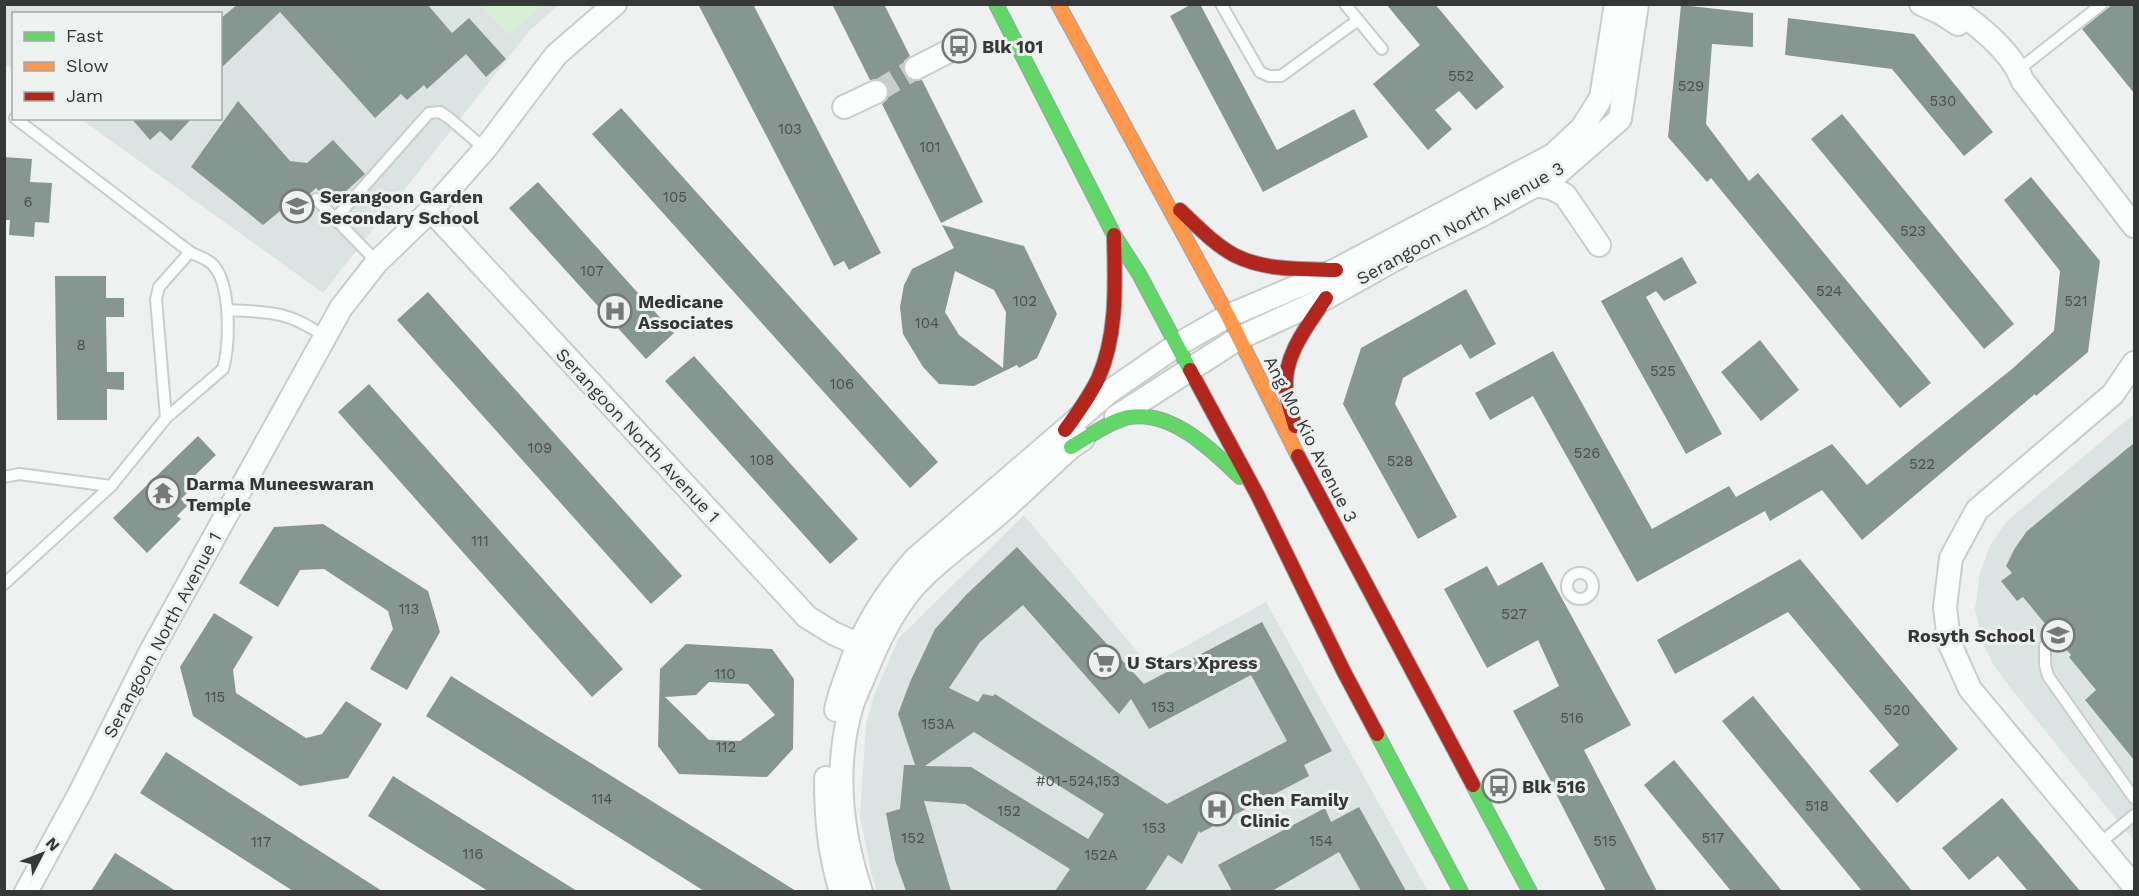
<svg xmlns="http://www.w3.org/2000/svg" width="2139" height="896" font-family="'Work Sans',sans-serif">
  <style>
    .built { fill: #dbe4e2 }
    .green { fill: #d6f0d3 }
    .building { fill: #869791; fill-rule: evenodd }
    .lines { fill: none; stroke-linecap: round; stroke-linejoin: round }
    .street-tunnel { stroke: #c9cccb; stroke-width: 22; stroke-dasharray: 22 11; stroke-linecap: butt }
    .lane-casing { stroke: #cbcdcd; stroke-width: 14 }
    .street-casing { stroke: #cbcdcd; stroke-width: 26 }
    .fast-casing { stroke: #94a4a5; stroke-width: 16 }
    .slow-casing { stroke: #94a4a5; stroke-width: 16 }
    .jam-casing { stroke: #94a4a5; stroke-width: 16 }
    .lane { stroke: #fcfdfd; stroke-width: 10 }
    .street { stroke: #fcfdfd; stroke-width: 22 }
    .fast { stroke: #63d668; stroke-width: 14 }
    .slow { stroke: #ff974d; stroke-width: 14 }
    .jam { stroke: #b3261e; stroke-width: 14 }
    .labels { text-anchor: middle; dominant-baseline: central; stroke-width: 6; stroke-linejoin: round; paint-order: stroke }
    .number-label { font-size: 15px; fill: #4a504e }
    .poi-label { font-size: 18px; font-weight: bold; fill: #363838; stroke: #edf2f1; text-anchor: start }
    .street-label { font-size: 18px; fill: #363838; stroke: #edf2f1 }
  </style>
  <rect width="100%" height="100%" fill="#eef1f0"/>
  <g class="built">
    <polygon points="5,5 559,5 530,30 323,293 81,119 220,118 220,14 14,14 13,70 5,64"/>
    <polygon points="2134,414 2134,841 2005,681 1992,662 1983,644 1975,609 1980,572 1990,545 2007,521"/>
    <polygon points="1024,515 1149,666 1266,602 1428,891 877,892 872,876 860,817 866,724 874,695 899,638"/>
  </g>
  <polygon class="green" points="481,5 543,5 509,35"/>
  <g class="building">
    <polygon points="238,4 427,4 452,33 469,18 506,59 486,77 466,54 427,89 424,85 407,100 401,94 375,118 280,12 220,69 220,19"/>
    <polygon points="698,4 753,4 881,253 849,270 844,261 834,266"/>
    <polygon points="832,4 884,4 910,56 904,61 903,68 904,74 909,80 916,81 922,80 983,202 941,223 882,104 887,100 889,94 888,86 884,81 878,79 870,80"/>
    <polygon points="1192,4 1200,4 1277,150 1354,109 1368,137 1263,192 1170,16"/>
    <polygon points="1386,4 1435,4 1504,87 1476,110 1459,91 1435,110 1452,129 1428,150 1373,84 1420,45"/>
    <polygon points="2113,4 2134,4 2134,93 2082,29"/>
    <polygon points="1681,5 1753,13 1753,47 1712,44 1706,124 1749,181 1758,173 1931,383 1900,408 1711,178 1707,182 1668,137"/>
    <polygon points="1788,18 1914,34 1993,132 1964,156 1892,69 1785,55"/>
    <polygon points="238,101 290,161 307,163 333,140 365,174 332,204 316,188 301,202 290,203 263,225 191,167"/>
    <polygon points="621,108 938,462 910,488 592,134"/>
    <polygon points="1842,114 2014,324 1984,349 1811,139"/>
    <polygon points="131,118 192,118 171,141 160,131 150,140"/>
    <polygon points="4,157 32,159 30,182 52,183 49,223 35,222 34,237 9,235 10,220 4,220"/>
    <polygon points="2031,177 2100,261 2088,352 2036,396 2035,394 1862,540 1822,490 1770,521 1765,511 1637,582 1533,396 1490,420 1475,393 1553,351 1652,529 1729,486 1736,497 1832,444 1867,485 2012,369 2054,331 2060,271 2004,200"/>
    <polygon points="538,182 674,333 646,359 509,208"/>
    <path d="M 942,225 L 1024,246 L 1057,314 L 1037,358 L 1019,368 L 1017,365 L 974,386 L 939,384 L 923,367 L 903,334 L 900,307 L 904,285 L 912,269 L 954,248 ZM 955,271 L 994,290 L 1006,312 L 1003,368 L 959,335 L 945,312 Z"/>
    <polygon points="1682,257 1697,283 1664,301 1656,291 1646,297 1722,434 1686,454 1601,301"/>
    <polygon points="55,276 106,276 106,298 124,298 124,317 106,317 107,372 124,372 124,390 107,389 107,420 57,420"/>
    <polygon points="1466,289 1496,344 1470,359 1461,344 1403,378 1395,404 1457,517 1418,539 1343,404 1361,348"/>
    <polygon points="428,292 682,576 651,604 397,320"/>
    <polygon points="1760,340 1799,390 1761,421 1721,372"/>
    <polygon points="694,356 858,539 830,564 665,381"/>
    <polygon points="369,384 623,669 592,697 338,412"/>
    <polygon points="198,436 216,455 188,482 193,487 181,499 187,506 177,516 181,519 147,553 113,518"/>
    <polygon points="2134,443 2134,760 2085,700 2096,690 2069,657 2071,655 2023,597 2017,601 2001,581 2012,573 2006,566 2015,548 2027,531"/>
    <polygon points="323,524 428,591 440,632 407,690 370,669 393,629 388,611 324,569 300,570 278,607 239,583 274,527"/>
    <path d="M 1017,547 L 1144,684 L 1262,622 L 1332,751 L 1304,765 L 1309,776 L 1200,833 L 1199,831 L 1182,864 L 1168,855 L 1145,891 L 1055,891 L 1070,869 L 965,804 L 924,801 L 951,891 L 906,891 L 895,860 L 886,813 L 900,809 L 904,765 L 915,765 L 898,714 L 910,682 L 935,629 L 967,594 ZM 1023,605 L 1119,714 L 1131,699 L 1149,729 L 1251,675 L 1287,741 L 1167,804 L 995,694 L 993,696 L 983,694 L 978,702 L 949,688 L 980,642 ZM 974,732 L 1104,814 L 1088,839 L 971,767 L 925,766 Z"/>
    <polygon points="1800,559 1958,749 1897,803 1869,771 1899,745 1788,612 1675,674 1657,640"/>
    <polygon points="1542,562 1631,725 1584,750 1657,891 1606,891 1554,790 1555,789 1513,711 1559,686 1538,640 1487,668 1444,589 1487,566 1498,586"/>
    <polygon points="214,613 253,637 233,670 236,693 306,738 322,734 346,701 382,724 348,778 300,786 193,716 180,667"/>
    <path d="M 686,644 L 772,649 L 794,679 L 793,749 L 767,777 L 679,774 L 658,746 L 660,669 ZM 709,682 L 748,684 L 775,715 L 740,741 L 709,740 L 665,697 L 696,695 Z"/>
    <polygon points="451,676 796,891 704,891 426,716"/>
    <polygon points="1753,696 1912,891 1862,891 1722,721"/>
    <polygon points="166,752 382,891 293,891 140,793"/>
    <polygon points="1674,760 1782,891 1731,891 1644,785"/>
    <polygon points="393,776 577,891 488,891 368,816"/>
    <polygon points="2002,798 2080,891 2028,891 1998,856 1969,880 1942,848"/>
    <polygon points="1359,807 1406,891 1361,891 1339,852 1272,891 1232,891 1218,865 1325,808 1331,822"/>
    <polygon points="115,853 176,891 91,891"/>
  </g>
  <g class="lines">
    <polyline class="street-tunnel" points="876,92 916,68"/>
    <g class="lane-casing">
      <g id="lane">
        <polyline points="1221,4 1260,72 1269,76 1281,76 1358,20"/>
        <polyline points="1345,4 1382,49"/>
        <polyline points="2017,71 2102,4"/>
        <polyline points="15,118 190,252"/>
        <polyline points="316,199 377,262"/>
        <polyline points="335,219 429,113 440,112 449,118 485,149"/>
        <path d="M 228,310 C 270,312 288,311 324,336"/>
        <polyline points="4,477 19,474 111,486"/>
        <circle cx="1580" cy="586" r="13"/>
        <path d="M 4,584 L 111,486 L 166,418 L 223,369 C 230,344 231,286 214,266 C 209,259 197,256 190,252 L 159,287 L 156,299 L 166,418"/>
        <polyline points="2045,646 2045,665 2048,676 2134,798"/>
        <polyline points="2105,839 2134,815"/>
      </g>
    </g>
    <g class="street-casing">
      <g id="street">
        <polyline points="1921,4 1941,13 1958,24"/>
        <path d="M 1946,4 C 1973,20 2012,51 2022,80 L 2134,226"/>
        <polyline points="916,68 959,46"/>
        <polyline points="844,107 876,92"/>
        <polyline points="1535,185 1551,188 1565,195 1599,245"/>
        <polyline points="431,210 807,617 833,633 870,650"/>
        <polyline points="2134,363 2113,394 1977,510 1951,558 1945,607 1949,642 1970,689 2134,886"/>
        <polyline points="1116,417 1239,338 1326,298 1415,248 1480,216 1558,173 1620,119 1637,4"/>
        <path d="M 836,710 C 838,698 843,686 847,674 C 863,628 883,596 915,559 L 1109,392 L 1177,345 L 1228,316 L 1336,270 L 1553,155 L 1582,128 L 1601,98 L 1616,4"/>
        <path d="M 826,778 C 826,819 829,852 841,892"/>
        <polyline points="26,892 81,791 151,651 341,308 377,262 431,210 485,149 556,55 615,4"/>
        <path d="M 861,892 C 841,832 834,769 851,708 C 855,695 862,682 867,669 C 878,642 892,613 911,590 C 933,564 964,543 990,521 C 1018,498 1044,471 1071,447 L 1083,439"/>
      </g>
    </g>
    <g class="fast-casing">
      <g id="fast">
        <polyline points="996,4 1114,235 1139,274 1190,370"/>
        <path d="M 1071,447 C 1087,438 1111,420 1129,417 C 1172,410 1212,450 1240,477"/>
        <polyline points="1377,734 1461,892"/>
        <polyline points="1473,785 1530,892"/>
      </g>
    </g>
    <g class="slow-casing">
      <polyline id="slow" points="1058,4 1228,316 1298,456"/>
    </g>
    <g class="jam-casing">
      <g id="jam">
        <path d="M 1180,210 C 1197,226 1214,244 1234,255 C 1265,271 1303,269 1336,270"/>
        <polyline points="1190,370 1258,496 1344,672 1377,734"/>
        <path d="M 1295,426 C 1292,414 1287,401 1286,389 C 1283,355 1309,324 1326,298"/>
        <path d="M 1065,430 C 1077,414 1089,397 1098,379 C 1118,334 1115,283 1114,235"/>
        <polyline points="1298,456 1473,785"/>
      </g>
    </g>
    <use href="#lane" class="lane"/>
    <use href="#street" class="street"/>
    <use href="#fast" class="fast"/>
    <use href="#slow" class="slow"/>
    <use href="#jam" class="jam"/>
  </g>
  <defs>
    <g id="bus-ring" transform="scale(1.725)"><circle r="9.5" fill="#edf2f1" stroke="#767978" stroke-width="1.5"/><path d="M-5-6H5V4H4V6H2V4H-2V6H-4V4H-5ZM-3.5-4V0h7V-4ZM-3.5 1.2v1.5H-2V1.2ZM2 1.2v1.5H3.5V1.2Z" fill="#767978"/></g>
    <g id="school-ring" transform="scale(1.725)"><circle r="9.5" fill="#edf2f1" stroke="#767978" stroke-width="1.5"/><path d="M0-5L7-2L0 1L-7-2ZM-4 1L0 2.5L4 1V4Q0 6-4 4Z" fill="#767978"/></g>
    <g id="hospital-ring" transform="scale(1.725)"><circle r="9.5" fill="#edf2f1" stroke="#767978" stroke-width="1.5"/><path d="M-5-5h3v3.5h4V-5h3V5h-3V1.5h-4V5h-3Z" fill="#767978"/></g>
    <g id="temple-ring" transform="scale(1.725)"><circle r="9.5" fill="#edf2f1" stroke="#767978" stroke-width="1.5"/><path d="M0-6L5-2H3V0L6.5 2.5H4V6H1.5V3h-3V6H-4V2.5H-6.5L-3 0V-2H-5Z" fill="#767978"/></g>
    <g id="supermarket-ring" transform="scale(1.725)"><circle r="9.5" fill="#edf2f1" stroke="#767978" stroke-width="1.5"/><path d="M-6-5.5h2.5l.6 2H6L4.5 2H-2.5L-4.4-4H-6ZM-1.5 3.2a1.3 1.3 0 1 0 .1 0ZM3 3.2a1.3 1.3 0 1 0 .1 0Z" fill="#767978"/></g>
  </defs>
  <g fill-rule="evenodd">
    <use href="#bus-ring" x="959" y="46"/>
    <use href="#school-ring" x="297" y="206"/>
    <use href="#hospital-ring" x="615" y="311"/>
    <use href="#temple-ring" x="163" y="493"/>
    <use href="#school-ring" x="2058" y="635"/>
    <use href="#supermarket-ring" x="1104" y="662"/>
    <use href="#bus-ring" x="1499" y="786"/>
    <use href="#hospital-ring" x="1217" y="809"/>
  </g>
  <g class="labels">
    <g class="number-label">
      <text x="1461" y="76">552</text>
      <text x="1691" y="86">529</text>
      <text x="1943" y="101">530</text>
      <text x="790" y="129">103</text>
      <text x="930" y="147">101</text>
      <text x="675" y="197">105</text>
      <text x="28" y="202">6</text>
      <text x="1913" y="231">523</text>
      <text x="592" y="271">107</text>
      <text x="1829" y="291">524</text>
      <text x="1025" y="301">102</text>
      <text x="2076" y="301">521</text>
      <text x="927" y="323">104</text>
      <text x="81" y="345">8</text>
      <text x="1663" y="371">525</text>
      <text x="842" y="384">106</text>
      <text x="540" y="448">109</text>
      <text x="1587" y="453">526</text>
      <text x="762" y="460">108</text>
      <text x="1400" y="461">528</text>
      <text x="1922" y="464">522</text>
      <text x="480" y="541">111</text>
      <text x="409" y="609">113</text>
      <text x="1514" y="614">527</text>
      <text x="725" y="674">110</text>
      <text x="215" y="697">115</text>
      <text x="1163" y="707">153</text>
      <text x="1897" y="710">520</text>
      <text x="1572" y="718">516</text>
      <text x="938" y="724">153A</text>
      <text x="726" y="747">112</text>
      <text x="1078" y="781">#01-524,153</text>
      <text x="602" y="799">114</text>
      <text x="1817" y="806">518</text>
      <text x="1009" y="811">152</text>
      <text x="1154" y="828">153</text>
      <text x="913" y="838">152</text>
      <text x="1713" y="838">517</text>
      <text x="1321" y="841">154</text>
      <text x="1605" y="841">515</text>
      <text x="261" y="842">117</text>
      <text x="473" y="854">116</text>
      <text x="1101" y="855">152A</text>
    </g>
    <g class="poi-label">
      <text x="982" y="46">Blk 101</text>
      <text x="320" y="196">Serangoon Garden<tspan x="320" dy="21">Secondary School</tspan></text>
      <text x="638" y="301">Medicane<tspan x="638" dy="21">Associates</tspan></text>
      <text x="186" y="483">Darma Muneeswaran<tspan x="186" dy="21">Temple</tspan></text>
      <text x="2035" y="635" text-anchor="end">Rosyth School</text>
      <text x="1127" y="662">U Stars Xpress</text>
      <text x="1522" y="786">Blk 516</text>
      <text x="1240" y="799">Chen Family<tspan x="1240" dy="21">Clinic</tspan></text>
    </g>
    <g class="street-label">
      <text transform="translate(1460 223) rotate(-29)">Serangoon North Avenue 3</text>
      <text transform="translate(638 435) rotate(47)">Serangoon North Avenue 1</text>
      <text transform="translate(1311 439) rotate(63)">Ang Mo Kio Avenue 3</text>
      <text transform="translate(162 635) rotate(-62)">Serangoon North Avenue 1</text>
    </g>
  </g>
  <rect width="2139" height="896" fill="none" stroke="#363838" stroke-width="12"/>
  <rect x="12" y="12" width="210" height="108" fill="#edf2f1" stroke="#a4a8a7" stroke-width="1.5"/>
  <rect x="24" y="32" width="30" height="9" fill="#63d668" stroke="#a4a8a7" stroke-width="1.5"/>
  <text x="66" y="42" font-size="18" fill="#363838">Fast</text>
  <rect x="24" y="62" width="30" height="9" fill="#ff974d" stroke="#a4a8a7" stroke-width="1.5"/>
  <text x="66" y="72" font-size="18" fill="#363838">Slow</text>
  <rect x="24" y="92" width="30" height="9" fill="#b3261e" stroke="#a4a8a7" stroke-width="1.5"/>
  <text x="66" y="102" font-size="18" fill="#363838">Jam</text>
  <g transform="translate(42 854) rotate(48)" stroke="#edf2f1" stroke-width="4.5" paint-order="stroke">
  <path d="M0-4.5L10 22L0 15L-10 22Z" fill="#363838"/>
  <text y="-9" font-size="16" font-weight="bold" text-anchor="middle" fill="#363838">N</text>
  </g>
</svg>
